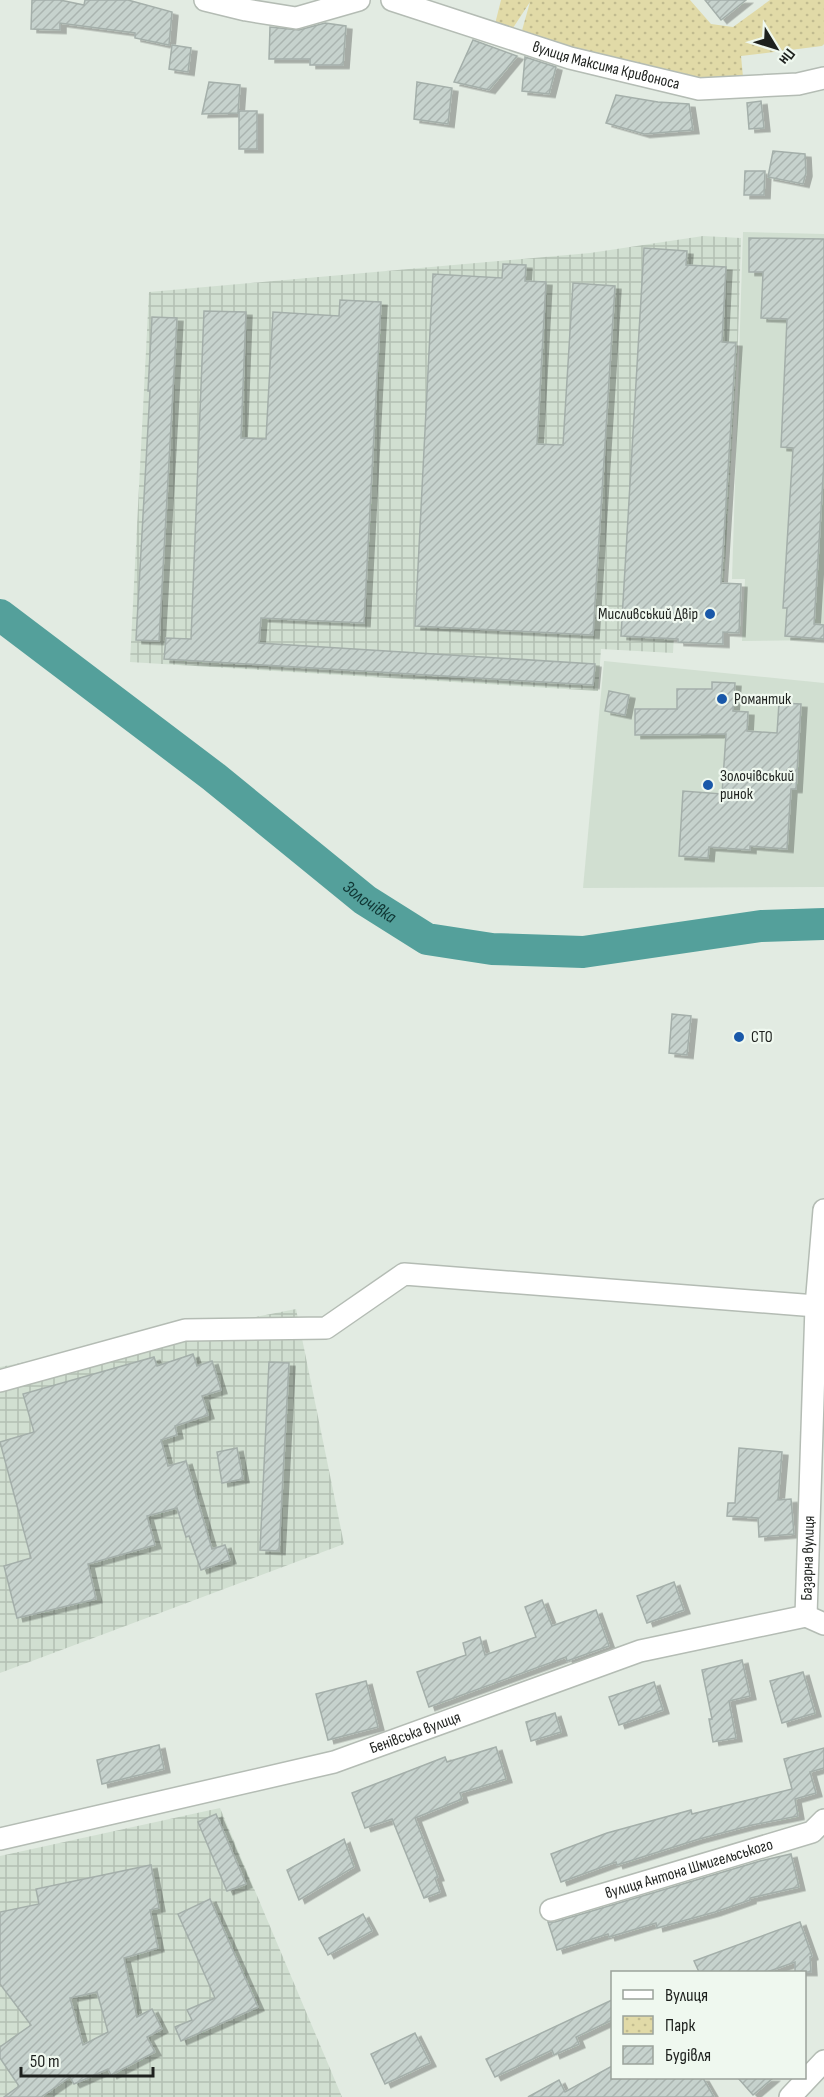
<svg xmlns="http://www.w3.org/2000/svg" width="824" height="2097" font-family="'Sofia Sans Condensed',sans-serif">
  <style>
    .built { fill: #d1dfd1 }
    .industrial { fill: url(#industrial-grid) }
    .park { fill: url(#park-dots) }
    .lines { fill: none; stroke-linecap: round; stroke-linejoin: round }
    .river { stroke: #54a09b; stroke-width: 32 }
    .building { fill: url(#building-hatch); stroke: #a4afaa; stroke-width: 1.5; fill-rule: evenodd; filter: url(#shadow) }
    .street-casing { stroke: #b4bcb4; stroke-width: 24 }
    .street { stroke: #fff; stroke-width: 21 }
    .poi-dot { fill: #1958a9; stroke: #eff8ef; stroke-width: 2 }
    .labels { text-anchor: middle; dominant-baseline: central; stroke-width: 4.5; stroke-linejoin: round; paint-order: stroke }
    .street-label { font-size: 16px; fill: #1e211e; stroke: #eff8ef }
    .poi-label { font-size: 16px; fill: #1e211e; stroke: #eff8ef; text-anchor: start }
    .water-label { font-size: 18px; font-style: italic; fill: #0f3533; stroke: #eff8ef }
  </style>
  <defs>
    <pattern id="industrial-grid" width="8" height="8" patternUnits="userSpaceOnUse" patternTransform="scale(1.5)"><rect width="8" height="8" fill="#d1dfd1"/><path d="M0 4h8M4 0v8" fill="none" stroke="#b3bfb3"/></pattern>
    <pattern id="park-dots" width="8" height="8" patternUnits="userSpaceOnUse" patternTransform="scale(1.5)"><rect width="8" height="8" fill="#e1daa7"/><path d="M2 2h.1M6 6h.1" fill="none" stroke="#c1bb8f" stroke-width="1.8" stroke-linecap="round"/></pattern>
    <pattern id="building-hatch" width="6" height="6" patternUnits="userSpaceOnUse" patternTransform="scale(1.5)"><rect width="6" height="6" fill="#c6d2cd"/><path d="M-1 1l2-2M0 6l6-6M5 7l2-2" fill="none" stroke="#aab4b0"/></pattern>
    <filter id="shadow"><feDropShadow dx="6" dy="3.5" stdDeviation="0" flood-color="#0004"/></filter>
  </defs>
  <rect width="100%" height="100%" fill="#e2ebe2"/>
  <g class="built">
    <polygon points="743,232 824,234 824,640 742,641 745,579 732,579"/>
    <polygon points="604,661 824,683 824,887 583,888"/>
  </g>
  <g class="industrial">
    <polygon points="703,236 741,238 738,341 724,582 677,580 673,653 601,649 598,691 130,662 149,292 590,253"/>
    <polygon points="296,1309 344,1544 0,1673 0,1367"/>
    <polygon points="220,1808 342,2097 0,2097 0,1856"/>
  </g>
  <polygon class="park" points="501,0 690,0 711,24 733,27 770,0 824,0 824,44 822,46 741,56 743,77 700,82 521,34 530,2 511,31 495,24"/>
  <g class="lines">
    <path class="river" id="s1" d="M 0,615 L 214,777 L 365,900 L 427,939 L 492,949 L 583,952 L 761,926 L 824,924"/>
  </g>
  <g class="building">
    <polygon points="32,0 60,0 84,5 85,0 128,0 172,12 169,45 135,38 135,33 60,23 60,30 31,29"/>
    <polygon points="705,0 746,0 721,20"/>
    <polygon points="325,23 346,26 343,65 310,65 310,59 269,59 270,27 299,30"/>
    <polygon points="473,40 517,56 489,90 454,82"/>
    <polygon points="172,45 191,48 188,72 169,69"/>
    <polygon points="525,57 556,67 549,94 522,91"/>
    <polygon points="209,82 240,85 238,113 202,114"/>
    <polygon points="417,82 452,88 448,124 414,119"/>
    <polygon points="616,95 658,102 689,104 693,130 644,134 606,123"/>
    <polygon points="761,101 764,128 749,129 747,103"/>
    <rect x="239" y="111" width="18" height="38"/>
    <polygon points="773,151 805,154 806,173 803,184 768,177"/>
    <polygon points="745,171 765,171 764,195 744,195"/>
    <polygon points="749,238 824,239 824,461 814,624 824,625 824,639 785,636 787,608 783,608 793,448 781,447 787,319 761,318 763,272 749,272"/>
    <polygon points="644,248 687,251 686,265 726,267 722,342 736,343 721,583 741,584 739,633 723,632 723,644 678,642 678,639 621,636"/>
    <polygon points="503,264 526,265 525,281 546,282 537,444 563,445 573,283 615,286 593,635 415,626 433,274 502,278"/>
    <polygon points="340,300 381,302 364,623 261,618 259,643 595,664 593,685 164,659 166,638 191,639 204,311 246,312 241,438 266,439 273,312 339,316"/>
    <polygon points="152,317 177,318 159,641 136,640 150,391 148,391"/>
    <polygon points="712,682 735,683 733,711 748,712 747,731 777,733 779,703 801,704 796,789 791,789 787,849 750,846 750,850 709,847 708,858 679,856 683,791 722,794 726,734 635,735 635,709 677,709 677,689 712,689"/>
    <polygon points="609,691 629,695 625,715 605,711"/>
    <polygon points="672,1014 691,1016 687,1055 669,1053"/>
    <polygon points="193,1354 197,1366 212,1361 221,1390 202,1396 208,1415 175,1426 177,1435 161,1440 168,1466 186,1461 212,1549 225,1545 230,1560 201,1570 189,1536 186,1537 177,1508 147,1516 155,1545 88,1564 96,1599 17,1618 4,1566 31,1558 0,1442 34,1432 23,1394 154,1357 157,1366"/>
    <polygon points="269,1362 289,1363 279,1551 260,1550"/>
    <polygon points="237,1448 243,1479 222,1483 217,1452"/>
    <polygon points="739,1448 782,1452 778,1500 791,1499 794,1534 759,1537 758,1518 727,1516 728,1503 735,1503"/>
    <polygon points="674,1582 684,1610 647,1623 637,1596"/>
    <polygon points="542,1600 552,1626 596,1610 609,1646 567,1661 566,1657 429,1707 417,1672 466,1655 463,1643 480,1637 485,1655 536,1637 525,1607"/>
    <polygon points="742,1660 750,1696 729,1701 736,1738 713,1742 709,1719 712,1719 702,1670"/>
    <polygon points="803,1672 815,1713 782,1723 770,1681"/>
    <polygon points="366,1681 378,1727 328,1740 316,1694"/>
    <polygon points="654,1682 663,1710 619,1725 609,1697"/>
    <polygon points="555,1713 561,1732 531,1741 526,1722"/>
    <polygon points="159,1745 164,1769 102,1784 97,1760"/>
    <polygon points="496,1747 506,1779 460,1793 462,1799 415,1818 438,1877 435,1878 440,1892 424,1898 392,1819 365,1828 352,1793 445,1757 447,1762"/>
    <polygon points="824,1748 824,1768 810,1772 816,1793 795,1799 798,1816 752,1825 699,1839 617,1865 616,1862 561,1882 551,1854 607,1833 691,1810 692,1814 792,1789 784,1759"/>
    <polygon points="216,1814 246,1884 227,1891 198,1822"/>
    <polygon points="344,1839 354,1867 299,1900 287,1870"/>
    <polygon points="791,1854 799,1887 750,1898 750,1900 715,1912 657,1928 656,1923 609,1937 608,1934 557,1950 548,1922 555,1922 760,1861"/>
    <path d="M 151,1865 L 159,1908 L 150,1910 L 158,1948 L 124,1958 L 137,2017 L 152,2009 L 162,2029 L 147,2037 L 155,2052 L 111,2075 L 108,2069 L 74,2084 L 70,2077 L 41,2097 L 4,2097 L 19,2086 L 0,2058 L 0,2047 L 31,2025 L 0,1984 L 0,1912 L 39,1904 L 36,1889 ZM 97,1992 L 108,2032 L 83,2045 L 70,1998 Z"/>
    <polygon points="210,1899 258,2007 181,2041 175,2027 192,2020 187,2010 215,1998 178,1914"/>
    <polygon points="363,1914 372,1931 328,1955 319,1938"/>
    <polygon points="800,1922 812,1956 810,1957 811,1972 795,1972 795,1962 767,1972 699,1972 694,1961"/>
    <polygon points="612,2000 612,2020 576,2037 579,2044 554,2055 552,2050 495,2077 486,2059"/>
    <polygon points="415,2033 430,2063 385,2084 371,2054"/>
    <polygon points="612,2066 612,2078 703,2078 714,2097 528,2097 559,2080 565,2092"/>
    <polygon points="738,2078 773,2078 753,2095"/>
  </g>
  <g class="lines">
    <g class="street-casing">
      <g id="street">
        <polyline points="205,0 246,10 296,18 359,0"/>
        <path id="s2" d="M 392,0 L 570,58 L 699,89 L 798,84 L 824,78"/>
        <polyline points="0,1381 185,1330 326,1328 404,1274 816,1306"/>
        <path id="s3" d="M 806,1616 L 816,1306 L 824,1210"/>
        <path id="s4" d="M 0,1839 L 334,1762 L 640,1651 L 806,1616 L 824,1624"/>
        <path id="s5" d="M 551,1910 L 812,1832 L 824,1820"/>
        <polyline points="790,2097 824,2061"/>
      </g>
    </g>
    <use href="#street" class="street"/>
  </g>
  <g class="poi-dot">
    <circle cx="710" cy="614" r="6"/>
    <circle cx="722" cy="699" r="6"/>
    <circle cx="708" cy="785" r="6"/>
    <circle cx="739" cy="1037" r="6"/>
  </g>
  <g class="labels">
    <g class="street-label">
      <text stroke="none"><textPath href="#s2" startOffset="224">вулиця Максима Кривоноса</textPath></text>
      <text stroke="none"><textPath href="#s3" startOffset="58">Базарна вулиця</textPath></text>
      <text stroke="none"><textPath href="#s4" startOffset="429">Бенівська вулиця</textPath></text>
      <text stroke="none"><textPath href="#s5" startOffset="144">вулиця Антона Шмигельського</textPath></text>
    </g>
    <g class="poi-label">
      <text x="698" y="614" text-anchor="end">Мисливський Двір</text>
      <text x="734" y="699">Романтик</text>
      <text x="720" y="776">Золочівський<tspan x="720" dy="18">ринок</tspan></text>
      <text x="751" y="1037">СТО</text>
    </g>
    <g class="water-label">
      <text stroke="none"><textPath href="#s1" startOffset="468">Золочівка</textPath></text>
    </g>
  </g>
  <rect x="611" y="1971" width="195" height="108" fill="#eff8ef" stroke="#9ba29b" stroke-width="1.5"/>
  <rect x="623" y="1990" width="30" height="9" fill="#ffffff" stroke="#9ba29b" stroke-width="1.5"/>
  <text x="665" y="2001" font-size="18" fill="#1e211e">Вулиця</text>
  <rect x="623" y="2016" width="30" height="18" fill="url(#park-dots)" stroke="#9ba29b" stroke-width="1.5"/>
  <text x="665" y="2031" font-size="18" fill="#1e211e">Парк</text>
  <rect x="623" y="2046" width="30" height="18" fill="url(#building-hatch)" stroke="#9ba29b" stroke-width="1.5"/>
  <text x="665" y="2061" font-size="18" fill="#1e211e">Будівля</text>
  <g transform="translate(776 48) rotate(128)" stroke="#eff8ef" stroke-width="4.5" paint-order="stroke">
  <path d="M0-4.5L10 22L0 15L-10 22Z" fill="#1e211e"/>
  <text y="-9" font-size="16" font-weight="bold" text-anchor="middle" fill="#1e211e">Пн</text>
  </g>
  <path d="M21 2067v9h132v-9" fill="none" stroke="#1e211e" stroke-width="3"/>
  <text x="30" y="2067" font-size="18" fill="#1e211e" stroke="#eff8ef" stroke-width="4.5" paint-order="stroke">50 m</text>
</svg>
